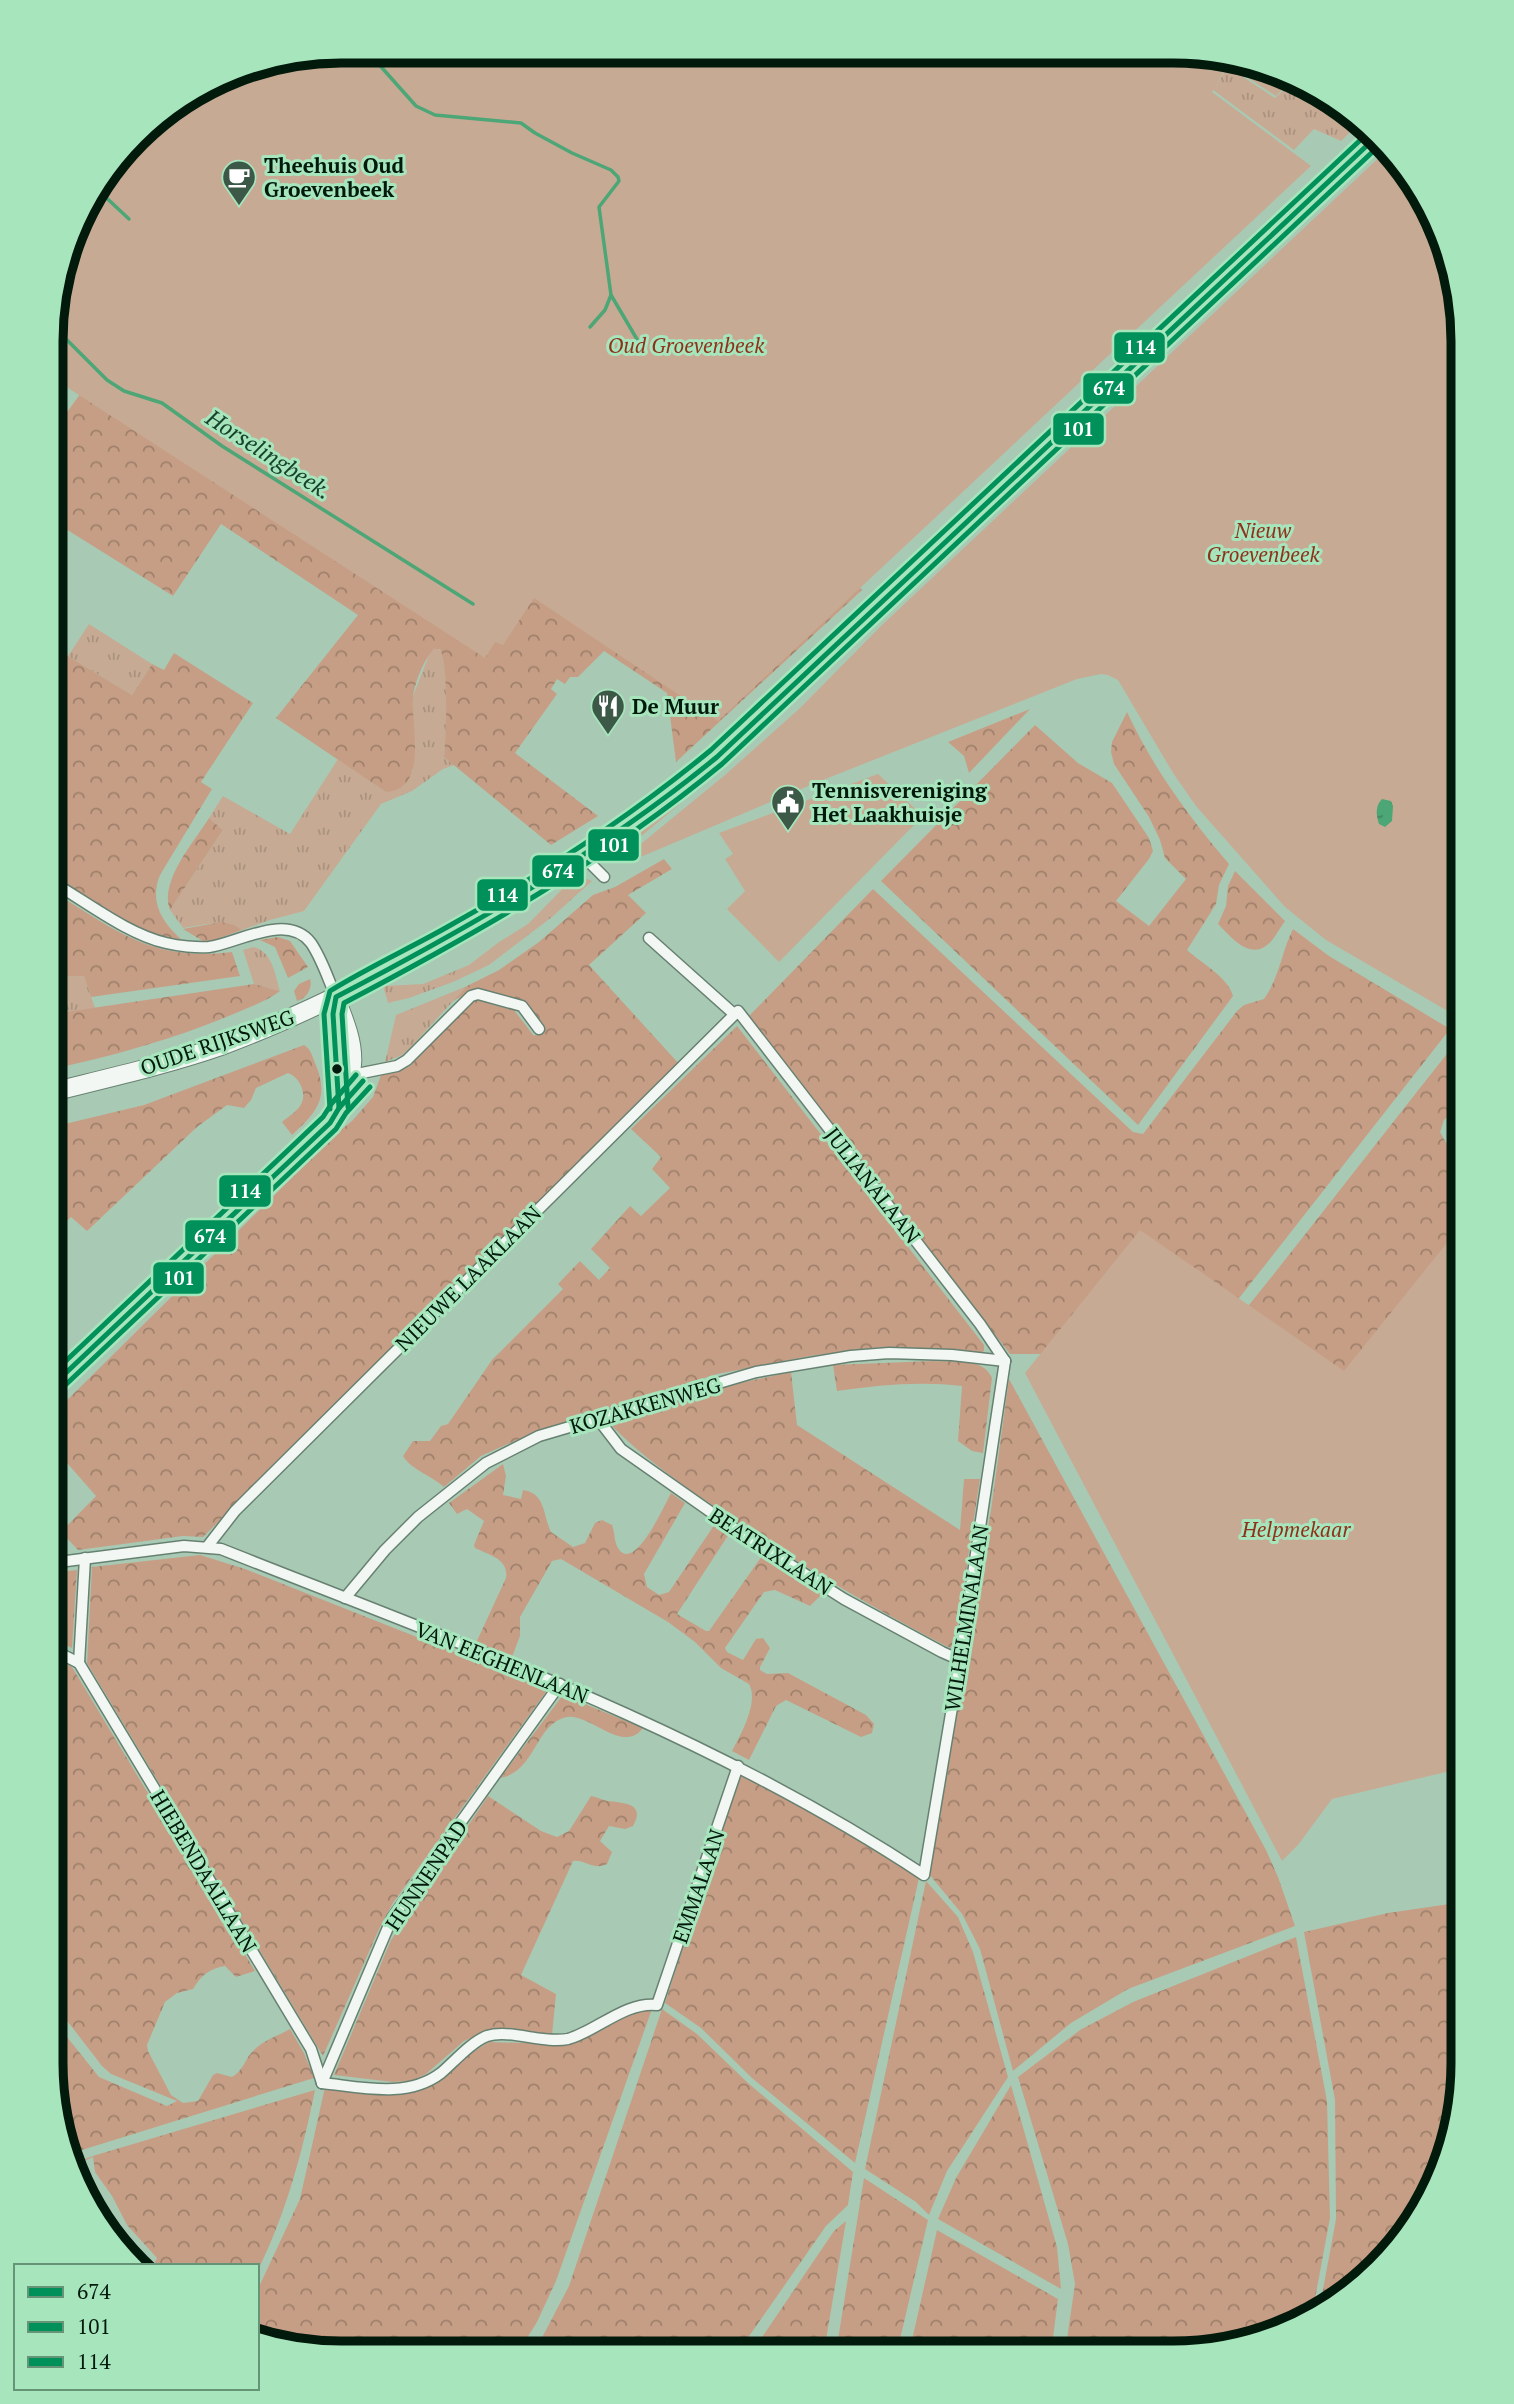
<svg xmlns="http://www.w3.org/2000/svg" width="1514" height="2404" font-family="'PT Serif',serif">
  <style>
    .grass { fill: url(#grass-tufts) }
    .forest { fill: url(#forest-crowns) }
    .green { fill: #c7aa94 }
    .water { fill: url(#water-ripples) }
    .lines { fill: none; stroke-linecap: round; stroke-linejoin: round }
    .stream { stroke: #4ca676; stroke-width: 3.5 }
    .street-casing { stroke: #678171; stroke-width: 13 }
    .secondary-casing { stroke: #678171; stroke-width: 18 }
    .primary-casing { stroke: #678171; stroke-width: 20 }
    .street { stroke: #f2f7f4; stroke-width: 10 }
    .secondary { stroke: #f2f7f4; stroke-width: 16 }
    .primary { stroke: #f2f7f4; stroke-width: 18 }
    .bus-1-casing { stroke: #a7e5bd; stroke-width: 10 }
    .bus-2-casing { stroke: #a7e5bd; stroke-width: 10 }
    .bus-3-casing { stroke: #a7e5bd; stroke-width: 10 }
    .bus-1 { stroke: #00905a; stroke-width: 5 }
    .bus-2 { stroke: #00905a; stroke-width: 5 }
    .bus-3 { stroke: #00905a; stroke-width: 5 }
    .bus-dot { fill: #021a0c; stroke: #a7e5bd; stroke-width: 2.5 }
    .labels { text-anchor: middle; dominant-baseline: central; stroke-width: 6; stroke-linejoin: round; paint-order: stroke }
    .poi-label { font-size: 21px; font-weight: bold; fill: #021a0c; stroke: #a7e5bd; text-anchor: start }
    .park-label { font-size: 21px; font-style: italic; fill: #8e321a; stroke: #a7e5bd }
    .street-label { font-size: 21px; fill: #021a0c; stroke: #a7e5bd }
    .water-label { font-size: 23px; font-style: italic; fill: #17432a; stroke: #a7e5bd }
    .rim { fill: none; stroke: #021a0c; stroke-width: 9 }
    .line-badge { stroke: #a7e5bd; stroke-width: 2.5 }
    .badge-label { font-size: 19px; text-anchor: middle; font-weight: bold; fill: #fff }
  </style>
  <defs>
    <pattern id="grass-tufts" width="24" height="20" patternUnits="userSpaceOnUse" patternTransform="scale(1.75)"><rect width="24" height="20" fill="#c7aa94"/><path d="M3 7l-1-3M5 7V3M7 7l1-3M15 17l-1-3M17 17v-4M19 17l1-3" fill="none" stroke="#a9927e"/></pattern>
    <pattern id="forest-crowns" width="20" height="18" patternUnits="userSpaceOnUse" patternTransform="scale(1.75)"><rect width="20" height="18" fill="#c69e85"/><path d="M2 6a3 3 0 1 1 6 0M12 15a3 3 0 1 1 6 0" fill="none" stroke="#9f806b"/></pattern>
    <pattern id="water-ripples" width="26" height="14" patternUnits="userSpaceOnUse" patternTransform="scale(1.75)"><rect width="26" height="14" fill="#4ca676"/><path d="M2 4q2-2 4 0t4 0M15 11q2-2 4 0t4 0" fill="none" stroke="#3d865f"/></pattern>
  </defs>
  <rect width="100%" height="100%" fill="#a8cab4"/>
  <g class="grass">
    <polygon points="1228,67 1275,98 1295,79 1350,111 1361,122 1341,141 1314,129 1294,150 1213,90"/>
    <polygon points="89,624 152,664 132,695 68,656"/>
    <path d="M 437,648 L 442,651 C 449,685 447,723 444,757 L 454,765 L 443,769 L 412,791 L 381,804 L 304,911 L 270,920 L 242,930 C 223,918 204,925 183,928 L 170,910 L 223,830 L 209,818 L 223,796 L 290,834 L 338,759 L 386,792 L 413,771 L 413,696 L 429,655 L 432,650 Z"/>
    <polygon points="684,792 681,803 609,863 601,855"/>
    <polygon points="576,875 592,881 552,917 489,965 453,982 409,998 388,1003 383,986 423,984 469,965 499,942 528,924"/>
    <path d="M 253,947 C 273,951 275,975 280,991 L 254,984 L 243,950 Z"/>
    <polygon points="84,976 95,1008 52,1014 52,977"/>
    <polygon points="467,986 409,1049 402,1055 385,1062 396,1015"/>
  </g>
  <g class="forest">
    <path d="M 95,374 L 830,552 L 862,590 L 676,762 L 667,693 L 604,651 L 578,677 L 570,677 L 565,684 L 557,679 L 551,689 L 557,694 L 515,753 L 598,816 L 551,845 L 444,757 C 446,736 449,666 440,649 L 434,649 C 424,659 414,684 413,698 C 411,727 429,789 386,792 L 276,718 L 358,615 L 221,524 L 173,596 L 53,521 L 53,431 Z"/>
    <path d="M 53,647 L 132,695 L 152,664 L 164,670 L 174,653 L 253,703 L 201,782 L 212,789 L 160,875 C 149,902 162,922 182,940 C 129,931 97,905 52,877 Z"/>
    <polygon points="1030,709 969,773 964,756 948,742"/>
    <path d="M 1127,712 C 1153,768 1189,817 1229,864 L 1219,885 L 1216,904 L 1187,950 C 1201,963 1228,977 1233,996 L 1138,1125 L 881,881 L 1035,725 L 1078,763 L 1112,783 L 1149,838 L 1153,851 L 1149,859 L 1116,901 L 1149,926 L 1186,879 L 1165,858 L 1160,840 L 1149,817 L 1114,764 L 1111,752 L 1112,742 Z"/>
    <path d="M 209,818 L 223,830 L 170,910 C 159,881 194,842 209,818 Z"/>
    <polygon points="664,859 672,869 628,895 646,913 589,965 680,1065 203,1537 183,1536 78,1550 61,1532 96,1496 52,1446 52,1415 336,1134 352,1121 373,1097 381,1075 399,1071 410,1066 470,1002 479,999 493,1005 514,1010 534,1036 541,1029 518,1001 513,998 472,991 453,1001 467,986 499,970 539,942 593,895 615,887"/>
    <path d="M 1235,871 L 1285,921 C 1279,929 1274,940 1267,945 C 1249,960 1230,936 1218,924 L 1226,906 L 1228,886 Z"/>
    <path d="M 873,889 L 1133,1132 L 1143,1134 L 1237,1011 L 1244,1005 L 1264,999 C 1280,976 1281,953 1293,929 L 1329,956 L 1450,1029 L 1182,1371 L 1081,1354 L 1010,1354 L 749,1016 Z"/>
    <path d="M 52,891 C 117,931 152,962 232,952 L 240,976 L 91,997 L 84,976 L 52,977 Z"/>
    <polygon points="221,922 234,925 242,930 206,943 183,929"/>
    <polygon points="278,937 290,941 308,967 288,978 275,947 260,940"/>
    <path d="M 310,979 C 313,988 306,999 297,1001 L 294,991 L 299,984 Z"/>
    <path d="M 254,984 L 280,991 C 267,1001 250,1007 236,1013 C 177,1038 114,1056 52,1069 L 52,1014 Z"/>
    <path d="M 737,1026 L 984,1345 L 984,1351 L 980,1353 L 888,1347 L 860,1349 L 810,1356 L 717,1374 L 539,1430 L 481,1456 L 444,1487 C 432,1476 410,1469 403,1456 L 413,1441 L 430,1441 L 441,1426 L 448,1424 L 492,1360 L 563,1289 L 558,1284 L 580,1261 L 599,1280 L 610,1268 L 591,1249 L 630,1206 L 641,1216 L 670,1188 L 652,1169 L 661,1157 L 631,1129 Z"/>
    <path d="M 1461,1036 L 1463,1037 L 1463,1103 L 1444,1120 L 1440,1132 L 1448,1146 L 1463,1163 L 1463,1447 L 1192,1375 C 1284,1264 1371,1149 1461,1036 Z"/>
    <path d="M 304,1045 C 311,1049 312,1056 315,1063 C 330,1098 317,1112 292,1135 L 282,1122 C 288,1117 296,1112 300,1106 C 308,1095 300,1077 288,1073 L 256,1088 L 251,1100 L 244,1108 L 227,1105 L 197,1127 L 87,1231 L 71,1217 L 52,1235 L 52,1127 L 144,1105 Z"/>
    <path d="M 933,1361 C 952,1362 984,1357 992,1378 L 983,1453 L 972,1451 L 958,1441 L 962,1386 C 920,1381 879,1385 837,1391 L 833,1365 Z"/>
    <path d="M 791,1372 L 797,1425 L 960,1530 L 964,1479 L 980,1479 L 954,1649 L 946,1646 C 868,1605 793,1561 721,1511 C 681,1484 642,1457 608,1422 L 740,1383 Z"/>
    <polygon points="1009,1379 1266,1850 1278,1877 1295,1926 1128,1989 1071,2023 1013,2071 980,1949 962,1914 929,1874 991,1510"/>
    <path d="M 503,1464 L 506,1476 L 503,1495 L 521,1499 L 523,1490 C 546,1493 543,1516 551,1532 L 573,1547 L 585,1543 L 595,1523 L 602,1520 L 612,1525 C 615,1532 614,1542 618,1548 C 634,1575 666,1502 671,1493 L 685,1503 L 644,1574 L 647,1587 L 659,1595 L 669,1592 L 715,1524 L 729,1534 L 677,1614 L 706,1631 L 709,1631 L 762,1556 L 822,1594 L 810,1606 L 775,1590 L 764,1592 L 725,1648 L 727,1652 L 743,1660 L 756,1639 L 763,1638 L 770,1648 L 760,1667 L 760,1670 L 767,1674 L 788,1673 L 866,1715 L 874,1724 L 872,1733 L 861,1737 L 786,1700 L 776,1706 L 749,1760 L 732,1751 C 741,1734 759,1702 749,1684 L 721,1668 L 695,1642 L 668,1622 L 561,1559 L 552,1561 L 520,1617 L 520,1636 L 512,1657 L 476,1643 L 506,1578 C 509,1559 489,1555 475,1548 L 474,1545 L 484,1521 L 467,1509 L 457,1514 L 449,1503 Z"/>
    <polygon points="200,1555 245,1569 548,1689 393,1903 379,1929 323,2056 87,1663 92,1567"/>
    <polygon points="77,1570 72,1648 51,1638 51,1573"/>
    <path d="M 51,1656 L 72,1667 L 255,1971 L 236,1977 L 225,1966 C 208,1969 201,1976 193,1989 L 177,1993 L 165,2002 L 147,2045 L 148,2051 L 171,2095 L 183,2103 L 198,2101 L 213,2075 L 217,2073 L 232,2077 C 244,2070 245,2058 254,2050 C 264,2040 278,2036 290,2029 L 304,2053 L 314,2078 L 69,2154 L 51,2063 L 51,2017 L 99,2077 L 167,2106 L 177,2101 L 111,2074 L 102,2066 L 51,2000 Z"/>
    <path d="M 563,1695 L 643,1728 C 623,1755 590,1713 567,1717 C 535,1723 536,1772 500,1778 Z"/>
    <polygon points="740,1772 862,1839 919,1878 855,2163 752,2078 701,2028 665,2003"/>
    <path d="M 488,1796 L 541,1831 L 557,1837 L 569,1831 L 591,1796 C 597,1797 602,1800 608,1801 C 624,1803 646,1803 633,1826 L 625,1829 L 609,1826 L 600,1841 L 612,1852 L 607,1864 C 593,1871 585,1859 573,1861 L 521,1975 L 556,1994 L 552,2035 L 501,2030 L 481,2034 L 464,2041 L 426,2074 L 412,2081 L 393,2082 L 334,2075 L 391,1940 Z"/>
    <polygon points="926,1881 958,1917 973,1952 1008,2077 947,2171 929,2215 916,2202 865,2169"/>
    <polygon points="1463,1902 1463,2083 1448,2157 1404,2240 1350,2293 1319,2311 1336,2219 1335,2100 1304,1932 1388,1913"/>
    <polygon points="1296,1937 1327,2101 1330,2218 1312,2315 1284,2331 1174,2353 1065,2353 1075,2284 1068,2244 1018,2077 1080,2030 1133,2002"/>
    <polygon points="652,2009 556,2281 537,2322 519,2351 303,2351 257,2339 257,2291 300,2199 325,2087 396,2094 419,2090 442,2078 465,2057 489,2042 555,2044 617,2019"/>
    <polygon points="662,2009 697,2034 748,2083 853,2172 848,2205 826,2226 738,2352 535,2351 569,2286"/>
    <polygon points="1011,2085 1057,2247 1061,2289 938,2219 956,2178"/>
    <path d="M 315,2090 C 302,2154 286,2214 257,2272 L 257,2266 L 153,2266 L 157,2258 L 127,2225 L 112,2196 L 95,2172 L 93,2157 L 71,2167 L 71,2164 L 96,2155 Z"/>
    <polygon points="864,2178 928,2220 897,2352 836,2352"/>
    <polygon points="846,2221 824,2352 752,2352 834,2231"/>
    <polygon points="937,2230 1058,2299 1051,2353 909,2353"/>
  </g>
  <g class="green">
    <polygon points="341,51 1212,53 1285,73 1293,78 1276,96 1228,65 1212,92 1311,166 718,721 534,598 503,645 495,642 485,658 65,386 53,403 53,303 81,212 149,123 230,73"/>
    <polygon points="1388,149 1404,164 1441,230 1463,341 1463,1020 1326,940 1285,907 1196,806 1173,773 1118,680 1108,675 1101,674 1077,679 813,784 643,856 625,861 642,843 725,775 799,709 881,626"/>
    <polygon points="878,774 923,816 779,962 727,909 745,891 725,859 733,854 719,833"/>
    <polygon points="1463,1223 1463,1768 1332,1799 1298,1845 1282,1861 1025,1373 1140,1230 1344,1371"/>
  </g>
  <path class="water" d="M 1382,799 L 1391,801 L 1393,806 L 1392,821 L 1385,827 L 1379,824 C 1376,815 1375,806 1382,799 Z"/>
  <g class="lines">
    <g class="stream">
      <polyline points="367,51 416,106 435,115 521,123 535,133 572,153 611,170 618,177 619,181 599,207 611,295 638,341"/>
      <polyline points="98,190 129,219"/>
      <polyline points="53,326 107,380 124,391 162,403 222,446 473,604"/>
      <polyline points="590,327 605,310 611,295"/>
    </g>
    <g class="street-casing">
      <g id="street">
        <polyline points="584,857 604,877"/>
        <path d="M 52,882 C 87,902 127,934 166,943 C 178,946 197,948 209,947 C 238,943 287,912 311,943 C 322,959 328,979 336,997"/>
        <polyline points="649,938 734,1014"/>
        <polyline points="352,1075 397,1066 407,1060 471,996 478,994 522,1006 539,1029"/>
        <polyline points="598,1419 621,1449 745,1536 844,1599 942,1652 960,1660"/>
        <polyline points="207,1547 235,1511 738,1011 980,1324 1005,1361"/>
        <path d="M 51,1563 L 184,1546 L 221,1549 C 461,1644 708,1732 924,1875 L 960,1660 L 1005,1361"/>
        <polyline points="345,1598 385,1550 418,1517 486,1463 539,1436 756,1372 851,1356 889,1353 952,1355 1005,1361"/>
        <polyline points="51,1649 79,1663 311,2049 322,2083"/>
        <polyline points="79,1663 85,1558"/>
        <path d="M 322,2083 C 361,2087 407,2099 441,2073 C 454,2062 471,2042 487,2036 C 510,2029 544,2044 568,2039 C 595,2032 626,2001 657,2005 L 738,1766"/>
        <polyline points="322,2083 392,1918 560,1684"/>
      </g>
    </g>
    <g class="secondary-casing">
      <path id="secondary" d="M 52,1386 L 330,1123 C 361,1072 359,1051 336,997"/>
    </g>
    <g class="primary-casing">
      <path id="primary" d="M 52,1092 C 108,1078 166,1065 221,1046 C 302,1016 378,977 453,935 C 523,896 593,855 656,805 C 758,727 846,635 940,548 C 1086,412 1230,273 1376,137"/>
    </g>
    <use href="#street" class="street"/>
    <use href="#secondary" class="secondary"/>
    <use href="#primary" class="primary"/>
    <g class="bus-1-casing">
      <g id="bus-1">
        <path d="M 339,1108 L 333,1014 L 336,997 C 470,927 600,853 717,757 L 1376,137"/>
        <polyline points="52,1386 330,1123 339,1108 363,1081"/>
      </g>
    </g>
    <g class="bus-2-casing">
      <g id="bus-2">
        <path d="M 348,1107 L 342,1014 L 344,1003 C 477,933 606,860 722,764 L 1382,143"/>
        <polyline points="58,1392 336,1129 346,1113 370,1087"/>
      </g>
    </g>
    <g class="bus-3-casing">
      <g id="bus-3">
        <path d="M 330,1109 L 324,1014 L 330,991 C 370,966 415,946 456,922 C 546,872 631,816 711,750 L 1370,131"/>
        <polyline points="52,1374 323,1117 332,1103 356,1075"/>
      </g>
    </g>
    <use href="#bus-1" class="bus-1"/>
    <use href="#bus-2" class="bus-2"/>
    <use href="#bus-3" class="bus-3"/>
  </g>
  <defs>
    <g id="cafe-pin" transform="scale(1.75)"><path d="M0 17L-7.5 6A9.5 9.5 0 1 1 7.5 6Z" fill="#3c5847" stroke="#a7e5bd"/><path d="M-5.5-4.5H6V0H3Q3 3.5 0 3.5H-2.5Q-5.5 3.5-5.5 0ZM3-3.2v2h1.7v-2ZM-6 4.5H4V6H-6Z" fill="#fff"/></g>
    <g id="restaurant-pin" transform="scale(1.75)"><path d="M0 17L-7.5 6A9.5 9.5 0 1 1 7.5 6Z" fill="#3c5847" stroke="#a7e5bd"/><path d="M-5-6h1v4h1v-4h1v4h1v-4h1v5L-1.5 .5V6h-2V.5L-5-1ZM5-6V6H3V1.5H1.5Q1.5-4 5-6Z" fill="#fff"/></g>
    <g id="civic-pin" transform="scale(1.75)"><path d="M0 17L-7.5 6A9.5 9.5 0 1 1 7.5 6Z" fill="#3c5847" stroke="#a7e5bd"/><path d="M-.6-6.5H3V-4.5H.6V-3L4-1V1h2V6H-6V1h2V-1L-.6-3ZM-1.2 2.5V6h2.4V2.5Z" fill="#fff"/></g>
  </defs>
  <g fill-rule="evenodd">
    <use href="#cafe-pin" x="239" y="177"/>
    <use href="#restaurant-pin" x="608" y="706"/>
    <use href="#civic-pin" x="788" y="802"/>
  </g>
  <circle class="bus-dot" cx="337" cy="1069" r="6"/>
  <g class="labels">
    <g class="poi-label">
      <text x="264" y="165">Theehuis Oud<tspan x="264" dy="24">Groevenbeek</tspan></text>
      <text x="632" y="706">De Muur</text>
      <text x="812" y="790">Tennisvereniging<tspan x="812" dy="24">Het Laakhuisje</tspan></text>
    </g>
    <g class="park-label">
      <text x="686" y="345">Oud Groevenbeek</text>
      <text x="1263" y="530">Nieuw<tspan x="1263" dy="24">Groevenbeek</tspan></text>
      <text x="1296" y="1529">Helpmekaar</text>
    </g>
    <g class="street-label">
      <text transform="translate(217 1042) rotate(-19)">OUDE RIJKSWEG</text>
      <text transform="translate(873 1185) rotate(52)">JULIANALAAN</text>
      <text transform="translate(468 1278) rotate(-45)">NIEUWE LAAKLAAN</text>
      <text transform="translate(645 1405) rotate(-16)">KOZAKKENWEG</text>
      <text transform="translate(771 1551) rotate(33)">BEATRIXLAAN</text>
      <text transform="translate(966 1618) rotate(-81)">WILHELMINALAAN</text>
      <text transform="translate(502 1662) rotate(22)">VAN EEGHENLAAN</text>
      <text transform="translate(204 1871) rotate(59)">HIEBENDAALLAAN</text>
      <text transform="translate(426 1875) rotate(-56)">HUNNENPAD</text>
      <text transform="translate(698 1886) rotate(-71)">EMMALAAN</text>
    </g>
    <g class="water-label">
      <text transform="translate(269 454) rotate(33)">Horselingbeek.</text>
    </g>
  </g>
  <path d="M0 0H1514V2404H0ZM341 63H1173A278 278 0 0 1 1451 341V2063A278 278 0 0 1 1173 2341H341A278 278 0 0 1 63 2063V341A278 278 0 0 1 341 63Z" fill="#a7e5bd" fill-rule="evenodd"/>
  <path class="rim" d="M341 63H1173A278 278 0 0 1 1451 341V2063A278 278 0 0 1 1173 2341H341A278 278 0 0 1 63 2063V341A278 278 0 0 1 341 63Z"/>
  <g class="line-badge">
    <rect x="1113" y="331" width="53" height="33" rx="7" fill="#00905a"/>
    <rect x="1082" y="372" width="53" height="33" rx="7" fill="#00905a"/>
    <rect x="1052" y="412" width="53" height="34" rx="7" fill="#00905a"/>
    <rect x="587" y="828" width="53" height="34" rx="7" fill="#00905a"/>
    <rect x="531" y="854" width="54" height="34" rx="7" fill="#00905a"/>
    <rect x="476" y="878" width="53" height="34" rx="7" fill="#00905a"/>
    <rect x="218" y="1174" width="54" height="34" rx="7" fill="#00905a"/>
    <rect x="184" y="1219" width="53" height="34" rx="7" fill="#00905a"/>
    <rect x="152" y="1261" width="53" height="34" rx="7" fill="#00905a"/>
  </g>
  <g class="badge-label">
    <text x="1140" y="354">114</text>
    <text x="1109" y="395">674</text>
    <text x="1078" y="436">101</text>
    <text x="614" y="852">101</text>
    <text x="558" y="878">674</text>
    <text x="502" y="902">114</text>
    <text x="245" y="1198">114</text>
    <text x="210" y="1243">674</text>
    <text x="179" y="1285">101</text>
  </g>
  <rect x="14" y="2264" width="245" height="126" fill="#a7e5bd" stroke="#659476" stroke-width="2"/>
  <rect x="28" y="2287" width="35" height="10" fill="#00905a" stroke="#659476" stroke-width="2"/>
  <text x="77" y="2299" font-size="21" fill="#021a0c">674</text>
  <rect x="28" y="2322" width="35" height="10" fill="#00905a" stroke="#659476" stroke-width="2"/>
  <text x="77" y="2334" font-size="21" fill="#021a0c">101</text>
  <rect x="28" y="2357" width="35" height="10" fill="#00905a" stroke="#659476" stroke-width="2"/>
  <text x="77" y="2369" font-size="21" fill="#021a0c">114</text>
</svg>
